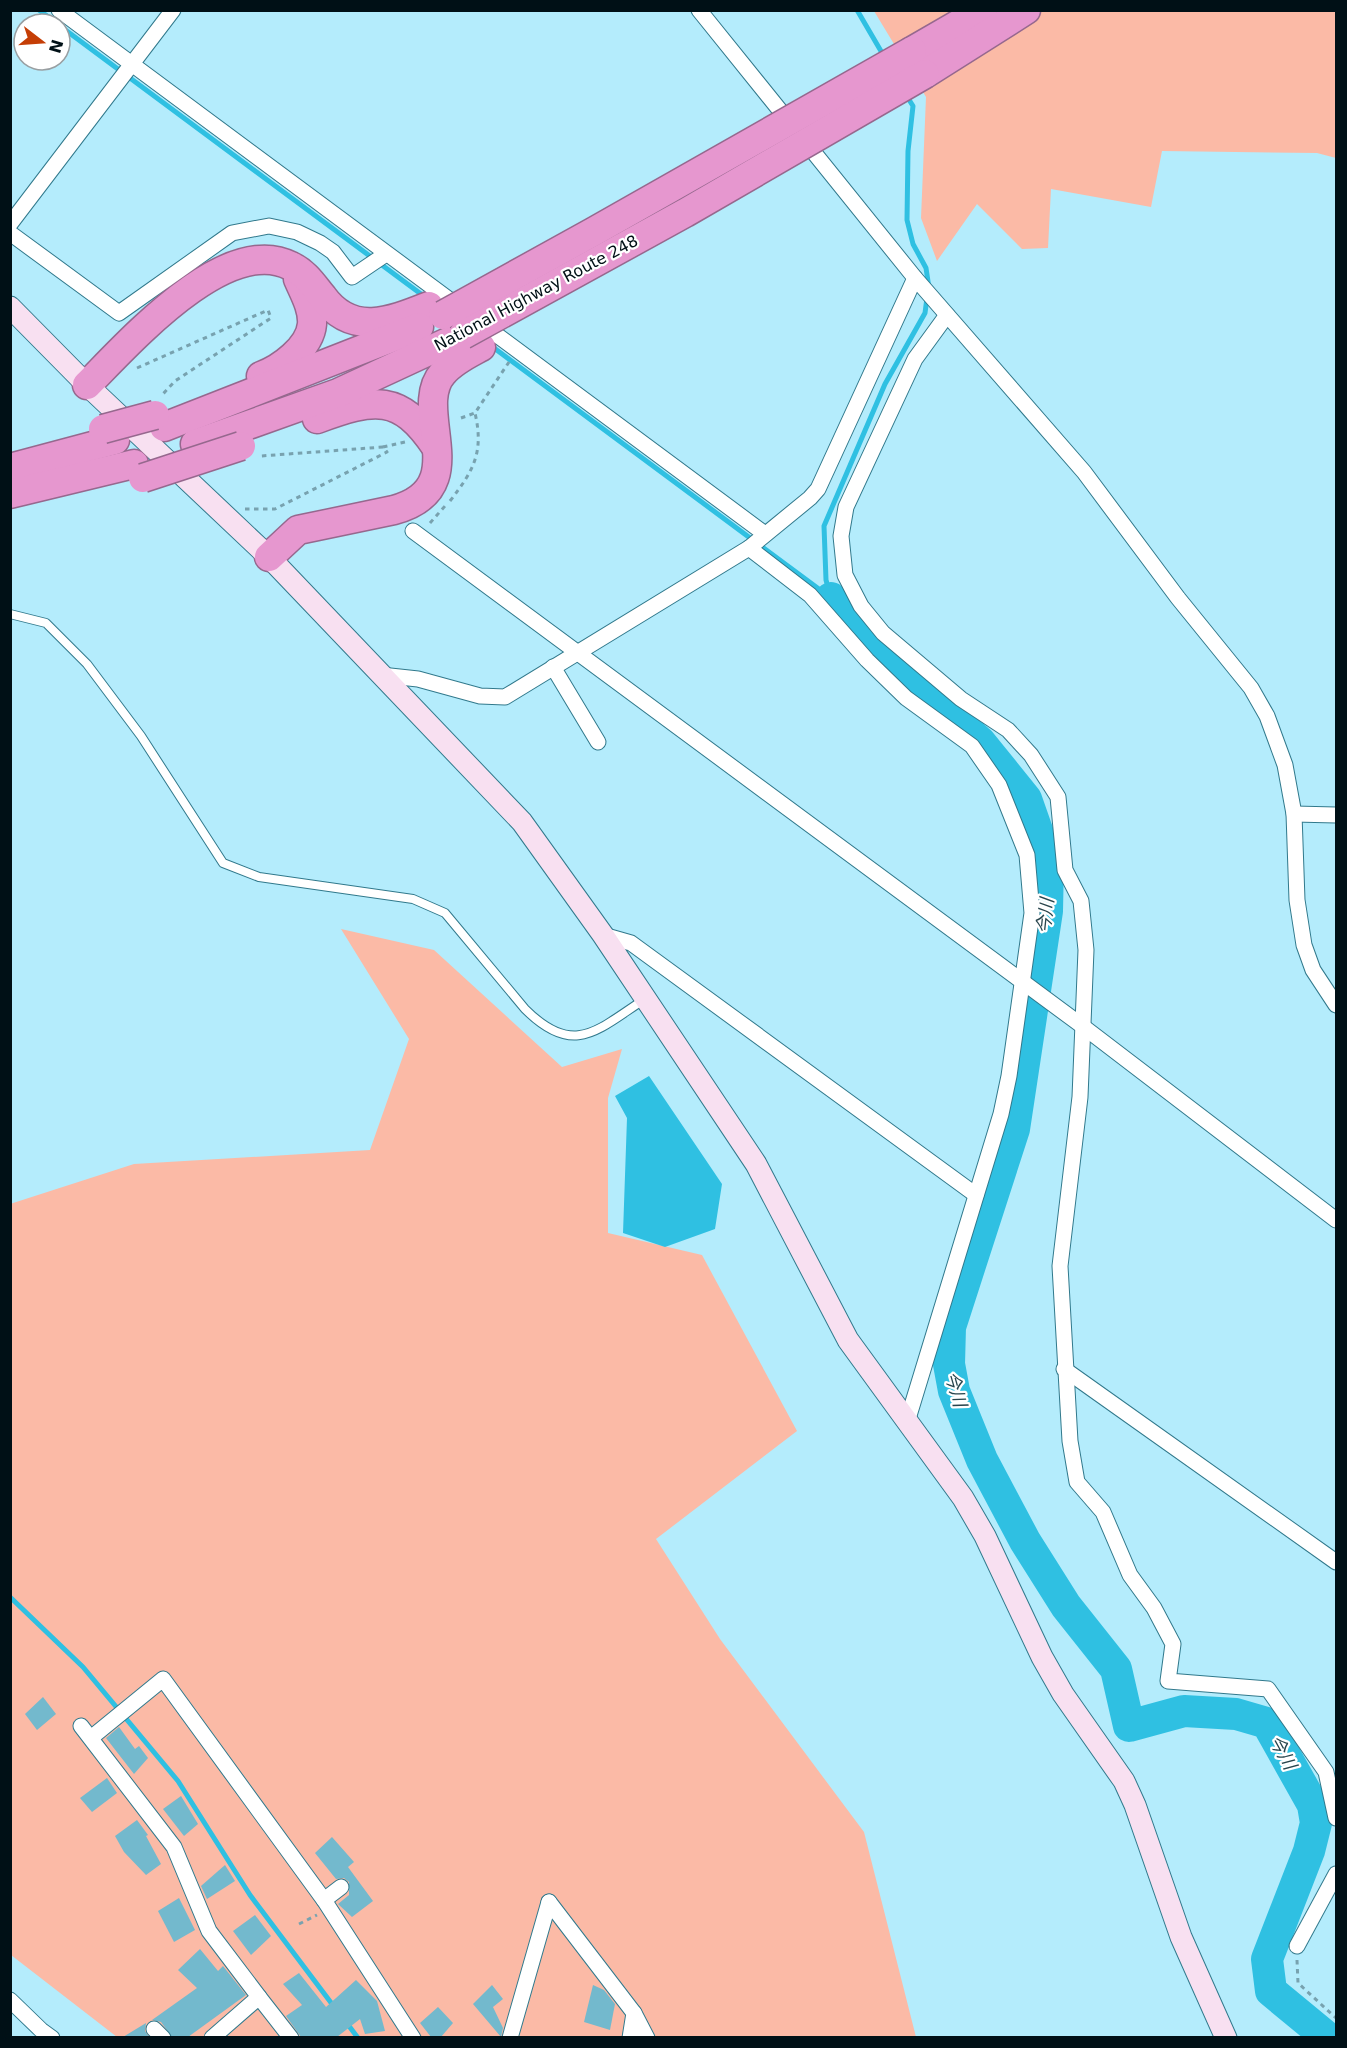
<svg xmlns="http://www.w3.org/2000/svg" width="1347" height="2048" font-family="'DejaVu Sans','Noto Sans JP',sans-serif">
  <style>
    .green { fill: #fbbaa6 }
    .water { fill: #2fc0e2 }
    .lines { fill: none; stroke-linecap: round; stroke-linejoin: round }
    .stream { stroke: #2fc0e2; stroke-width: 5 }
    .river { stroke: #2fc0e2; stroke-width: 32 }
    .building { fill: #73b9cd }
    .lane-casing { stroke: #31798c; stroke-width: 10 }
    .street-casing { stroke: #31798c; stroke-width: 17 }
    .secondary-casing { stroke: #31798c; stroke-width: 23 }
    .highway-casing { stroke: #96688e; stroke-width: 31 }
    .path { stroke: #78a2af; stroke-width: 3; stroke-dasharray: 4.5 4.5; stroke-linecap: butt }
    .lane { stroke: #fff; stroke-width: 8 }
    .street { stroke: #fff; stroke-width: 15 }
    .secondary { stroke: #f8e0f1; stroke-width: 21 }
    .highway { stroke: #e697cf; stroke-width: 28 }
    .highway-bridge-casing { stroke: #96688e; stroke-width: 31; stroke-linecap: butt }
    .highway-bridge { stroke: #e697cf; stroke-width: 28 }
    .labels { text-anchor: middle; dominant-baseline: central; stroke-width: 4.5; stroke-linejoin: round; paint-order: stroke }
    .street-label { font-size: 16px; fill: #001016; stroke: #fff }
    .water-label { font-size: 18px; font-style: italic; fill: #28454d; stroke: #fff }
  </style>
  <rect width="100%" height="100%" fill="#b4ecfc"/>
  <g class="green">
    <polygon points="874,11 1336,11 1336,158 1317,153 1162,151 1151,207 1051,189 1048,248 1022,249 977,204 937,261 921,218 926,97"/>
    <polygon points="341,929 434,950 562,1067 622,1049 608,1098 608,1233 702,1255 797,1431 656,1539 720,1639 864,1832 916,2037 117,2037 11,1955 10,1204 134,1164 370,1150 409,1039"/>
  </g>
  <polygon class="water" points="649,1076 722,1184 715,1229 665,1247 623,1233 627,1118 615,1096"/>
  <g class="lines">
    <g class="stream">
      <polyline points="39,10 58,24"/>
      <polyline points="857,10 885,58"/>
      <polyline points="60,26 425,297"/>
      <polyline points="906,95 913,106 908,151 907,220 913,244 926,268 929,288"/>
      <polyline points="490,345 831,598"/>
      <polyline points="831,597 826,580 824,526 885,384 925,313 927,298"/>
      <polyline points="10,1597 83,1667 178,1781 250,1895 335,2008"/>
      <polyline points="346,2022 358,2038"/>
    </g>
    <polyline class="river" points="831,598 860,637 980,742 1026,799 1048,862 1047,911 1014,1129 950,1327 949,1364 954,1391 982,1460 1025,1541 1066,1606 1116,1669 1129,1726 1184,1711 1236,1714 1267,1723 1313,1805 1316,1823 1309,1851 1267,1959 1271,1991 1328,2038"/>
  </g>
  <g class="building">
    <polygon points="43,1697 56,1714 37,1730 25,1714"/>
    <polygon points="119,1727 135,1749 139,1746 148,1758 134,1774 106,1738"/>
    <polygon points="107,1778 117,1793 92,1812 80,1798"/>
    <polygon points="181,1796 198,1824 184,1836 163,1809"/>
    <polygon points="137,1820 148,1835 146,1836 161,1864 146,1875 124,1852 115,1836"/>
    <polygon points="332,1837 354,1862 348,1867 373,1901 352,1917 338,1904 349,1895 349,1882 344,1878 336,1879 315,1853"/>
    <polygon points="225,1865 235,1881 207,1899 201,1886"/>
    <polygon points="179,1898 195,1930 174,1942 158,1911"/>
    <polygon points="255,1915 271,1936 251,1955 233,1931"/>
    <polygon points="200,1949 218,1971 223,1966 246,1995 188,2037 172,2037 161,2022 152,2020 197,1988 178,1970"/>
    <polygon points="299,1973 326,2007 356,1980 377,2001 385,2031 365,2034 360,2019 337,2037 301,2037 286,2016 302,2005 283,1984"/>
    <polygon points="492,1985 503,1999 493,2007 503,2028 501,2037 473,2004"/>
    <polygon points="593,1985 604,1990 615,2004 610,2030 584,2022"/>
    <polygon points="438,2007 453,2023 441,2037 431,2037 420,2023"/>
    <polygon points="146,2023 145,2031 149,2037 123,2037"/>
  </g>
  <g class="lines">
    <g class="lane-casing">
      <path id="lane" d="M 10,614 L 46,623 L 87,664 L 141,736 L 223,863 L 259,877 L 413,899 L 445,913 L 525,1009 C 574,1058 597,1030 645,999"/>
    </g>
    <g class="street-casing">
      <g id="street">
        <polyline points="59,10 765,534"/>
        <polyline points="699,10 915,278 1084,472 1178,598 1251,688 1267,716 1285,765 1294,814 1297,900 1304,945 1313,970 1336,1005"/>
        <polyline points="10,224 173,10"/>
        <polyline points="10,233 119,313 232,233 269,226 297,232 320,243 333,252 352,277 386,254"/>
        <polyline points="947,315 915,359 846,507 841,536 845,575 861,606 883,633 961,699 1008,730 1031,755 1058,797 1065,870 1081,901 1086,950 1080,1097 1060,1266 1070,1441 1077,1482 1103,1512 1130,1575 1154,1608 1173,1644 1168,1681 1268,1689 1326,1772 1336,1818"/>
        <polyline points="413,531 1081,1025 1336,1220"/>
        <polyline points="749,548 810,595 867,660 906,698 972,746 999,785 1027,855 1032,913 1009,1076 1001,1114 907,1422"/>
        <polyline points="553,667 598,742"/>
        <polyline points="381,675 418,679 480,696 505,697 749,548 810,498 818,489 915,278"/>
        <polyline points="1294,814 1336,815"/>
        <polyline points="603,935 631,943 976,1195"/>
        <polyline points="1064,1369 1336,1562"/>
        <polyline points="81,1726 174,1847 209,1931 259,1997 212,2038"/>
        <polyline points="92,1737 163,1679 324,1900 413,2038"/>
        <polyline points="324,1900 341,1887"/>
        <polyline points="549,1902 634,2013 630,2038"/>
        <polyline points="1297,1946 1336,1874"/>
        <polyline points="259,1997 291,2038"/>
        <polyline points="10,2000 41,2030 52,2038"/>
        <polyline points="634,2013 647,2038"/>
        <polyline points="154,2029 163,2038"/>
        <polyline points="510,2038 549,1902"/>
      </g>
    </g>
    <g class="secondary-casing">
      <polyline id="secondary" points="10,307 87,385 269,557 522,822 603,935 756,1164 848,1340 963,1498 985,1536 1042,1657 1063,1694 1124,1781 1135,1805 1181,1937 1226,2038"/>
    </g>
    <g class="highway-casing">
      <g id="highway">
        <polyline points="912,51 983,10"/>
        <polyline points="925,74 1026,10"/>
        <path d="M 261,376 C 280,369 310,348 312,324 C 313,308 304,293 298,279"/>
        <path d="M 87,385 C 128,344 226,232 291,266 C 306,273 313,285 323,297 C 352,337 391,321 429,306"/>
        <path d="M 317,419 C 374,398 400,393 436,447"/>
        <polyline points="164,427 419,327"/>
        <polyline points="195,444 338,393 463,335"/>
        <polyline points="10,468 115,440"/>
        <polyline points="10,494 134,464"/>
        <path d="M 269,557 L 298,530 L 394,510 C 476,488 410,410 443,373 C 453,361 468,354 481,347"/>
      </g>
    </g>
    <g class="path">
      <polyline points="137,368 268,310 271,318 175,381 163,394"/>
      <polyline points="461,418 475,413 509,362"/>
      <polyline points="383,447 405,442"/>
      <path d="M 450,501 C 474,470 484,452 475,413"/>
      <polyline points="245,509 275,509 387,452 383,447 261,456"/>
      <polyline points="430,523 445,506"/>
      <polyline points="299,1924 317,1915"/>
      <polyline points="1297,1960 1298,1983 1336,2018"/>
    </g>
    <use href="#lane" class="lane"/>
    <use href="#street" class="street"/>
    <use href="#secondary" class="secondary"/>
    <use href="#highway" class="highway"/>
    <g class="highway-bridge-casing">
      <g id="highway-bridge">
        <polyline points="443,315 593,232 912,51"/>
        <polyline points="463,335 685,213 925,74"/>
        <polyline points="103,429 155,415"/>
        <polyline points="143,478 241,446"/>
      </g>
    </g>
    <use href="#highway-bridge" class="highway-bridge"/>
  </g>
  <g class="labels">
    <g class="street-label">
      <text transform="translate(536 293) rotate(-28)">National Highway Route 248</text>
    </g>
    <g class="water-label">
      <text transform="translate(1045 916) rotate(-84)">今川</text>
      <text transform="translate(956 1389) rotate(74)">今川</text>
      <text transform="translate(1283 1752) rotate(61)">今川</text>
    </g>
  </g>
  <rect width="1347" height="2048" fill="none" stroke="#001016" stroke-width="24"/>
  <g transform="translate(42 42) rotate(107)"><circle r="28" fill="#ffffff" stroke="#999fa2" stroke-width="1.5"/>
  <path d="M0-4.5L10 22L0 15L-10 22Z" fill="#c53e06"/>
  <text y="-9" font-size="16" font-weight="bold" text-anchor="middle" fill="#001016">N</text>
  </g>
</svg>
